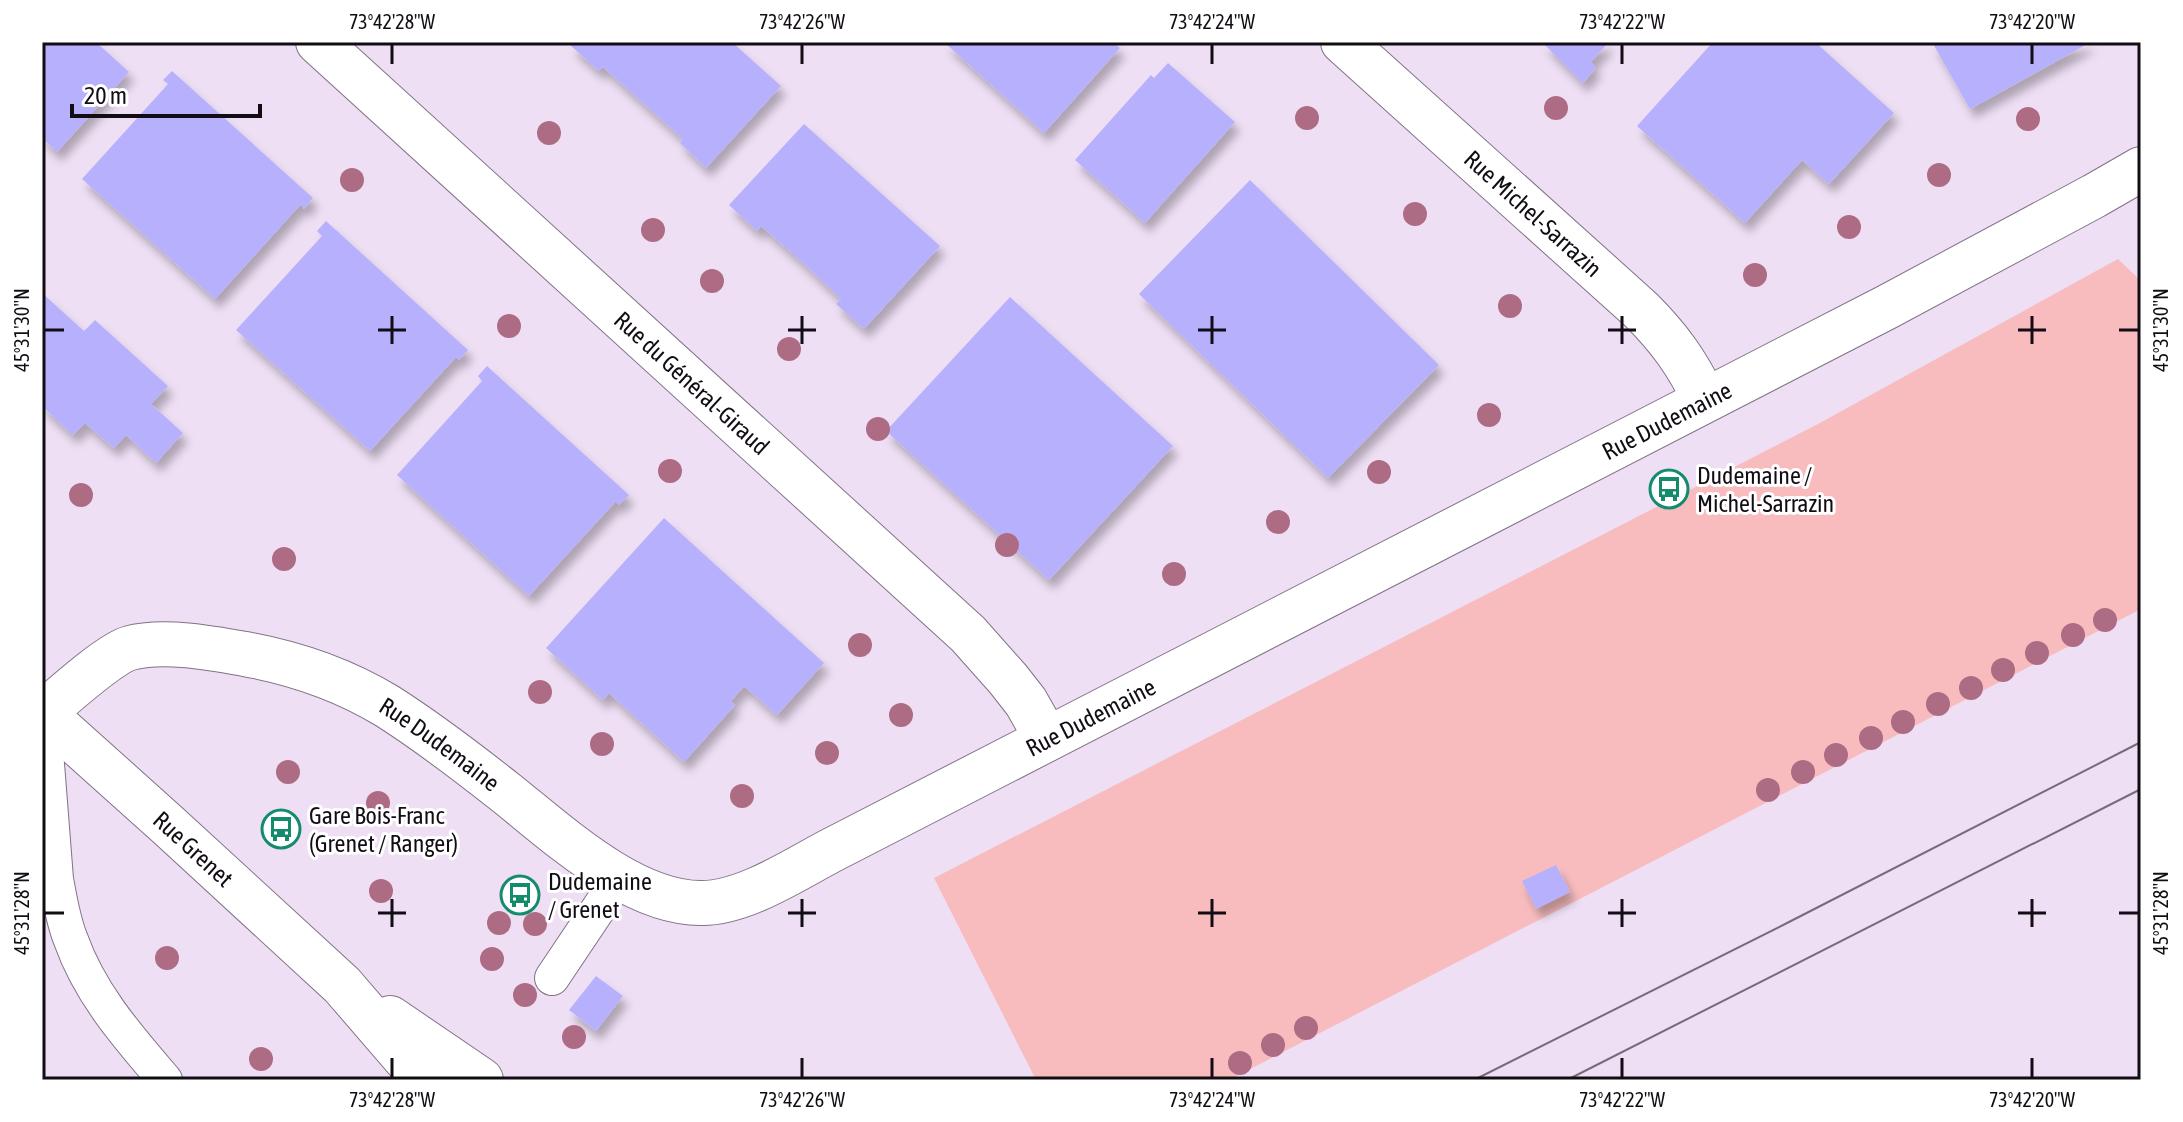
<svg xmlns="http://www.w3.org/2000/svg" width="2183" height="1122" font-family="'Asap Condensed',sans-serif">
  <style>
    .green { fill: #f8bcbf }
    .building { fill: #b7b1fd; filter: url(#shadow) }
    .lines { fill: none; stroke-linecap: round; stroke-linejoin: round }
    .lane-casing { stroke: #807386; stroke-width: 36 }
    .street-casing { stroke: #807386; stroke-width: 46 }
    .secondary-casing { stroke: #807386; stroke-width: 46 }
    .lane { stroke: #fff; stroke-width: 34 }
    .street { stroke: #fff; stroke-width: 44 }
    .secondary { stroke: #fff; stroke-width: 44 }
    .tram { stroke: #756c79; stroke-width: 2 }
    .tree { fill: #ad6c83 }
    .ticks { fill: none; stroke: #120d14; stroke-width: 3 }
    .labels { text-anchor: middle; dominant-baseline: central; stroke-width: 6; stroke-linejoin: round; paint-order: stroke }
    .street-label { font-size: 24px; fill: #120d14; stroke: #fff }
    .poi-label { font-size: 24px; fill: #120d14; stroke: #fff; text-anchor: start }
    .neatline { fill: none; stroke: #120d14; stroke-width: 3 }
    .ticks-label { font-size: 20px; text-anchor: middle; fill: #120d14 }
  </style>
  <defs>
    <filter id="shadow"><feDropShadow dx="5" dy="9" stdDeviation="4" flood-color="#0004"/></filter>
  </defs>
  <rect width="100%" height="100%" fill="#eedff4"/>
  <polygon class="green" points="2118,259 2141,281 2141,609 1229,1080 1036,1080 934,878 1818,424"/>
  <g class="building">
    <polygon points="42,42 96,42 129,72 57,152 42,138"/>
    <polygon points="574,42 732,42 781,86 706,168 680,143 683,139 603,67 599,71 571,46"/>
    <polygon points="944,42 1113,42 1120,48 1044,133"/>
    <polygon points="1542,42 1609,42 1591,62 1596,68 1583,83"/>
    <polygon points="1713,42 1815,42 1894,113 1829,184 1802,160 1745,223 1637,126"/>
    <polygon points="1932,42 2091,42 1970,109"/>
    <polygon points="1168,63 1235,122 1145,223 1075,160 1151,75 1154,78"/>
    <polygon points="172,71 313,198 304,209 301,204 215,299 82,179 168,84 163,80"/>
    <polygon points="804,124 940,246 864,329 836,304 841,299 802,262 761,226 757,231 729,205"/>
    <polygon points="1250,180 1439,365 1328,478 1139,294"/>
    <polygon points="326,221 468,350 459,360 456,357 370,451 236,330 322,236 317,231"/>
    <polygon points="42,293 84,331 95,320 168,386 151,404 183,433 156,463 126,435 114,448 85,423 73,435 42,406"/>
    <polygon points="1010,297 1173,446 1049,580 886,431"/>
    <polygon points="487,366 629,495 619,505 616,501 529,596 397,475 482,381 478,376"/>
    <polygon points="664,518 824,663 777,715 744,686 731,701 735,705 684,762 609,693 603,700 546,648"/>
    <polygon points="1556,865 1570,892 1536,909 1522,881"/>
    <polygon points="596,976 623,996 596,1031 569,1010"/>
  </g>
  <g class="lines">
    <g class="lane-casing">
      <g id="lane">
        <path d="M 43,713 L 56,879 C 60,900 63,921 71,940 C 90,994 128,1037 165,1080"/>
        <polyline points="552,978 619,878"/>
      </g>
    </g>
    <g class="street-casing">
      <g id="street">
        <path id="s1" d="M 318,42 L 968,634 L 1008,679 L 1026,702 L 1047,739"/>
        <path id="s2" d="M 1343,42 L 1641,310 C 1670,339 1687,363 1705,400"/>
      </g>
    </g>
    <g class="secondary-casing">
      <g id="secondary">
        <path id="s3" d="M 42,712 L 169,826 L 342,985 L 424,1080"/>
        <path id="s4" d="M 43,713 C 61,698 109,654 130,648 C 163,639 212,648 245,654 C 295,663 344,680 387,706 C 428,732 467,762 505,792 C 558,834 632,904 702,903 C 744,903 794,870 830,851 L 1887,307 L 2094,196 L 2141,169"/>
        <polyline points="390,1018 481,1080"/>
      </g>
    </g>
    <use href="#lane" class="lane"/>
    <use href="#street" class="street"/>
    <use href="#secondary" class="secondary"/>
    <g class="tram">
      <polyline points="1474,1080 1789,922 2141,742"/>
      <polyline points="1567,1080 2141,789"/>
    </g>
  </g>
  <g class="tree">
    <circle cx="1556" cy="108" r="12"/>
    <circle cx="1307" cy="118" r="12"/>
    <circle cx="2028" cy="119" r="12"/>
    <circle cx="549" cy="133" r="12"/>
    <circle cx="1939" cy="175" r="12"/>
    <circle cx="352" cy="180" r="12"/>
    <circle cx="1415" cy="214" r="12"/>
    <circle cx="1849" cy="227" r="12"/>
    <circle cx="653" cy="230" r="12"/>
    <circle cx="1755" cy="275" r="12"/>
    <circle cx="712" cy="281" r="12"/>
    <circle cx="1510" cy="306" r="12"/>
    <circle cx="509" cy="326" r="12"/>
    <circle cx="789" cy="349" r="12"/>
    <circle cx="1489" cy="415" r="12"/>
    <circle cx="878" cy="429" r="12"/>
    <circle cx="670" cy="471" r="12"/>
    <circle cx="1379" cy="472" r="12"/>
    <circle cx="81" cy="495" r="12"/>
    <circle cx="1278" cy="522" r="12"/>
    <circle cx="1007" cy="545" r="12"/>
    <circle cx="284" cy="559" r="12"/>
    <circle cx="1174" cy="574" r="12"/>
    <circle cx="2105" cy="620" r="12"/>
    <circle cx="2073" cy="635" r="12"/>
    <circle cx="860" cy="645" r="12"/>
    <circle cx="2037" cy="653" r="12"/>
    <circle cx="2003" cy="670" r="12"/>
    <circle cx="1971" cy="688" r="12"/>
    <circle cx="540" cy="692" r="12"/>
    <circle cx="1938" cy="704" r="12"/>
    <circle cx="901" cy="715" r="12"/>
    <circle cx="1903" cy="722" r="12"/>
    <circle cx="1871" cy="738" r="12"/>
    <circle cx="602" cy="744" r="12"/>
    <circle cx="827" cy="753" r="12"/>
    <circle cx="1836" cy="755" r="12"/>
    <circle cx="288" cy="772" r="12"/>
    <circle cx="1803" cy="772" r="12"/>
    <circle cx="1768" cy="790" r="12"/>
    <circle cx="742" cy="796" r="12"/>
    <circle cx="378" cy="803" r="12"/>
    <circle cx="381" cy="891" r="12"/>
    <circle cx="499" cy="923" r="12"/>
    <circle cx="535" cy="924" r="12"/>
    <circle cx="167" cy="958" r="12"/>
    <circle cx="492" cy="959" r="12"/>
    <circle cx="525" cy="995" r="12"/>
    <circle cx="1306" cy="1028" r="12"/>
    <circle cx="574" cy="1037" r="12"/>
    <circle cx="1273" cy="1045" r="12"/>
    <circle cx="261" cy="1059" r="12"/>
    <circle cx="1240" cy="1063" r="12"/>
  </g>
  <path class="ticks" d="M 392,44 L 392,64M 802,44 L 802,64M 1212,44 L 1212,64M 1622,44 L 1622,64M 2032,44 L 2032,64M 392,316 L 392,344M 802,316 L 802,344M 1212,316 L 1212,344M 1622,316 L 1622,344M 2032,316 L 2032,344M 44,330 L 64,330M 378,330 L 406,330M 788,330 L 816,330M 1198,330 L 1226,330M 1608,330 L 1636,330M 2018,330 L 2046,330M 2119,330 L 2139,330M 392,899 L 392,927M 802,899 L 802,927M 1212,899 L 1212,927M 1622,899 L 1622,927M 2032,899 L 2032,927M 44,913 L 64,913M 378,913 L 406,913M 788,913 L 816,913M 1198,913 L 1226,913M 1608,913 L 1636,913M 2018,913 L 2046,913M 2119,913 L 2139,913M 392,1058 L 392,1078M 802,1058 L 802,1078M 1212,1058 L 1212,1078M 1622,1058 L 1622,1078M 2032,1058 L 2032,1078"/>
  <defs>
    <g id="bus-ring" transform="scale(2)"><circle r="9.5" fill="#fff" stroke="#148b6d" stroke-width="1.5"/><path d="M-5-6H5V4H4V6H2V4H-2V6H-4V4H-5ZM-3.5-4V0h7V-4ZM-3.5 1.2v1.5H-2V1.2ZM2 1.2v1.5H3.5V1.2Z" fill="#148b6d"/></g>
  </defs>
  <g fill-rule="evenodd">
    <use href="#bus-ring" x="1669" y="489"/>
    <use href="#bus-ring" x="281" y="829"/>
    <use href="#bus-ring" x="520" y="895"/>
  </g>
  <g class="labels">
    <g class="street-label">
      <text stroke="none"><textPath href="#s2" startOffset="256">Rue Michel-Sarrazin</textPath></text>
      <text stroke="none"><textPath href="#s1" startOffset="506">Rue du Général-Giraud</textPath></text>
      <text stroke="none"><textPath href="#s4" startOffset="1834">Rue Dudemaine</textPath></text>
      <text stroke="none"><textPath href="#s4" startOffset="1186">Rue Dudemaine</textPath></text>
      <text stroke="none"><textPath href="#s4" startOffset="442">Rue Dudemaine</textPath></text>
      <text stroke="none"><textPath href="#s3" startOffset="204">Rue Grenet</textPath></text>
    </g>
    <g class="poi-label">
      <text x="1697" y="475">Dudemaine /<tspan x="1697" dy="28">Michel-Sarrazin</tspan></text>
      <text x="309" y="815">Gare Bois-Franc<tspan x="309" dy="28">(Grenet / Ranger)</tspan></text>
      <text x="548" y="881">Dudemaine<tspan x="548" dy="28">/ Grenet</tspan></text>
    </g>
  </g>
  <rect width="2183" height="1122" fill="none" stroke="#ffffff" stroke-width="88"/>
  <path d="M72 104v12h188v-12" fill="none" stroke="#120d14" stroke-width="4"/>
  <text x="84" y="104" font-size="24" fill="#120d14" stroke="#ffffff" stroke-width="6" paint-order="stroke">20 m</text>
  <rect x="44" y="44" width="2095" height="1034" class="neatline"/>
  <g class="ticks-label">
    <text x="392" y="29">73°42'28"W</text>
    <text x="802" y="29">73°42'26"W</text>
    <text x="1212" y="29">73°42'24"W</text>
    <text x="1622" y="29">73°42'22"W</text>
    <text x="2032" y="29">73°42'20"W</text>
    <text transform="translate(22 330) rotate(-90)" y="7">45°31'30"N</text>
    <text transform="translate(2161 330) rotate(-90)" y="7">45°31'30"N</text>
    <text transform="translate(22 913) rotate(-90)" y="7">45°31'28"N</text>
    <text transform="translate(2161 913) rotate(-90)" y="7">45°31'28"N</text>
    <text x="392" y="1107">73°42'28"W</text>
    <text x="802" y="1107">73°42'26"W</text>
    <text x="1212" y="1107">73°42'24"W</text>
    <text x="1622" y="1107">73°42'22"W</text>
    <text x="2032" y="1107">73°42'20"W</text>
  </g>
</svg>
